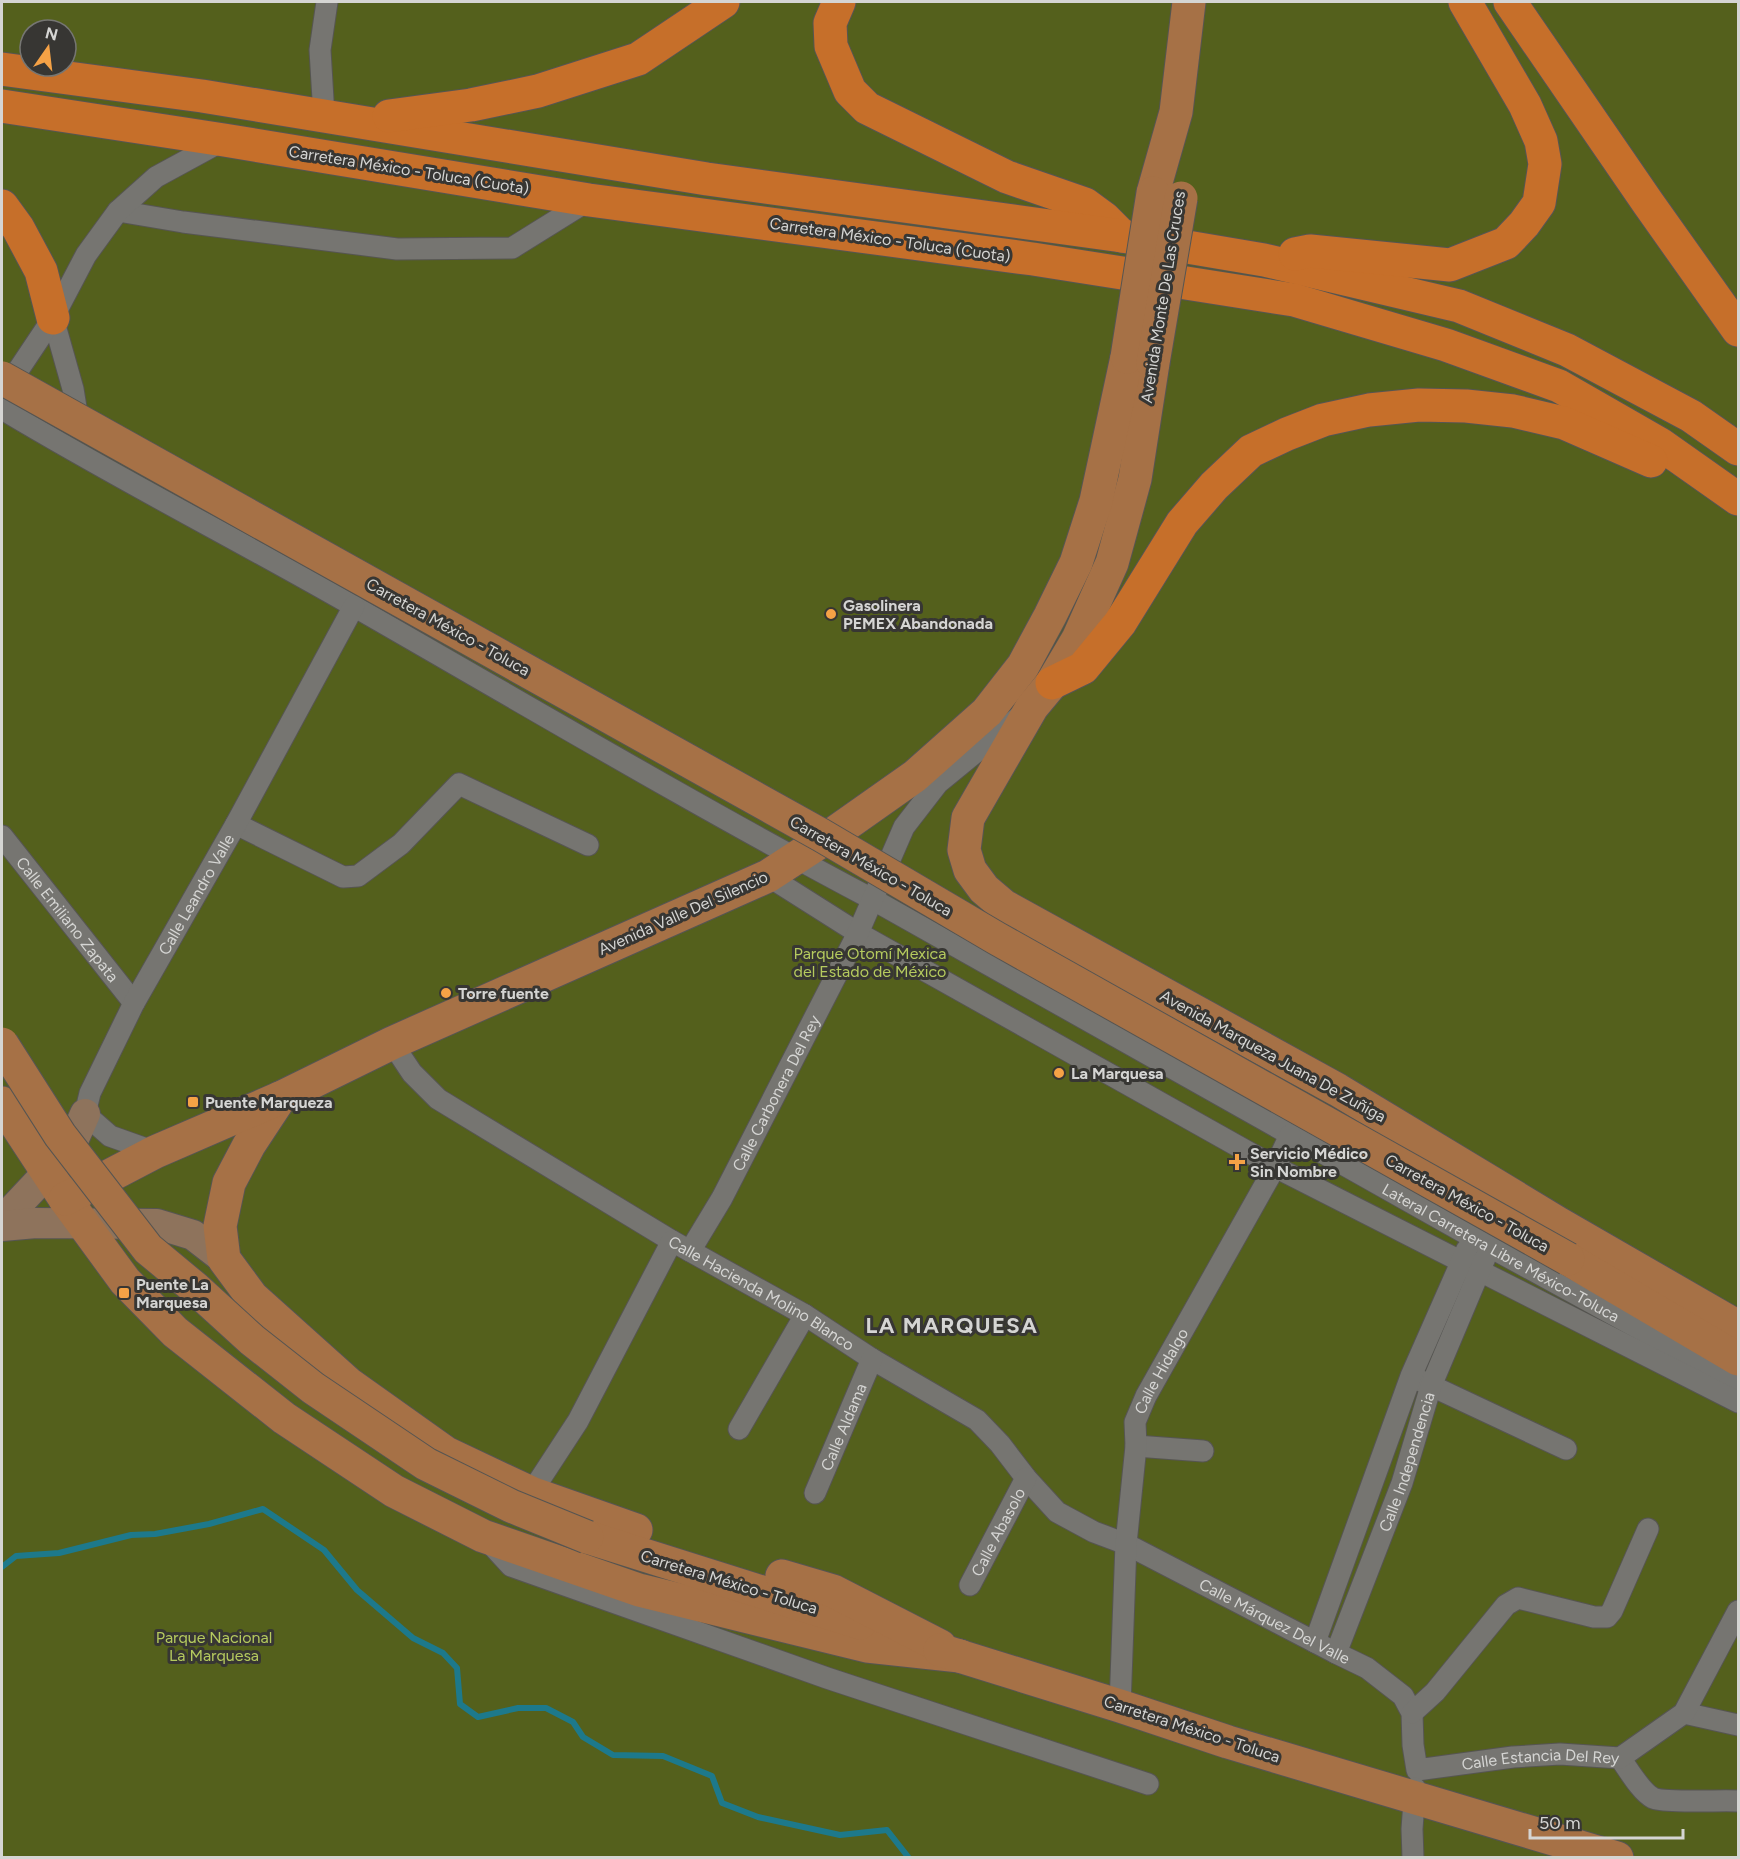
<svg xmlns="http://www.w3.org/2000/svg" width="1740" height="1859" font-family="Figtree,sans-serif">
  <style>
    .green { fill: #54601c; fill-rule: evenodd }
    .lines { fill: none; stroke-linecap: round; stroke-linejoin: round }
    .stream { stroke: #1d798b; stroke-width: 6 }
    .street-casing { stroke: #565552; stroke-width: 23 }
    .secondary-casing { stroke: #565552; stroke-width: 32 }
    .primary-casing { stroke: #565552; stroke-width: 35 }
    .highway-casing { stroke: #565552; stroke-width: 35 }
    .street { stroke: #767571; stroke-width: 21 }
    .secondary { stroke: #8e735c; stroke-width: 30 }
    .primary { stroke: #a67146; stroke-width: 33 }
    .highway { stroke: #c66f2a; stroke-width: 33 }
    .primary-bridge-casing { stroke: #565552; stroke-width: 35; stroke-linecap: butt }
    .primary-bridge { stroke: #a67146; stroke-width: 33 }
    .poi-dot { fill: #f5a246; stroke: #373633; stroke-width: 2 }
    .labels { text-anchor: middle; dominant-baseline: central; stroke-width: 6; stroke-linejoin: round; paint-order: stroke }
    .street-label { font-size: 16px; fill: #d5d5d3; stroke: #373633 }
    .poi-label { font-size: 16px; font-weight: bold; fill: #d5d5d3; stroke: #373633; text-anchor: start }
    .park-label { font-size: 16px; fill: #b5ca5e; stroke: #373633 }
    .district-label { font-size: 22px; font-weight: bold; letter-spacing: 1.5px; fill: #d5d5d3; stroke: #373633 }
  </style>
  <rect width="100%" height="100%" fill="#373633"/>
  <path class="green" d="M 2,2 L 1738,2 L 1738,1857 L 2,1858 ZM 30,30 L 66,30 L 66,66 L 30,66 Z"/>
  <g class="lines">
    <polyline class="stream" points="2,1567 16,1556 59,1553 131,1535 155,1534 209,1524 263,1509 324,1550 357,1590 413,1638 443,1653 457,1668 460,1704 478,1717 518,1708 546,1708 573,1722 583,1737 613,1755 663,1756 712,1776 722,1803 758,1817 840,1835 887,1830 909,1858"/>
    <g class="street-casing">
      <g id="street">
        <polyline points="324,116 320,50 327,2"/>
        <polyline points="118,211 183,222 397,249 512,248 589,200"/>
        <polyline points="53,318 73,389 79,426"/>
        <polyline points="3,393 53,318 86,255 118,211 156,177 224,140"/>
        <path id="s1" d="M 2,409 C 118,479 239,540 357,608 C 528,706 698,807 872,899 L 1490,1247 L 1738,1383"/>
        <polyline points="236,824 343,877 358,876 401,844 459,784 588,845"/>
        <path id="s2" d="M 2,836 L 134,1003"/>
        <polyline points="768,876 858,933 1275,1167 1738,1402"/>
        <path id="s3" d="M 392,1043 L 412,1073 L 438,1099 L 672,1241 L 805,1315 L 872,1359 L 977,1420 L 1000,1444 L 1026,1478 L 1057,1512 L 1094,1532 L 1126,1544 L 1336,1653 L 1367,1668 L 1403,1696 L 1412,1713 L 1413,1745 L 1417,1770 L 1513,1757 L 1560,1754 L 1620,1758 C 1628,1769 1641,1792 1653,1798 C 1664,1803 1723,1800 1738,1801"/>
        <path id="s4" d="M 155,1152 L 110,1136 L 85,1114 L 90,1093 L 134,1003 L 236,824 L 354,606"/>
        <path id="s5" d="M 690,1251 L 722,1198 L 858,933 L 904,827 L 938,783 L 1019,717"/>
        <polyline points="1419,1380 1566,1449"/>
        <polyline points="739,1429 805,1315"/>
        <polyline points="1136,1446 1203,1451"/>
        <polyline points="531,1493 578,1421 672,1241"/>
        <path id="s6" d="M 815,1493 L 872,1359"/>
        <polyline points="488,1541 511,1566 827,1678 1148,1784"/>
        <path id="s7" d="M 970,1585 L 1026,1478"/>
        <polyline points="1315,1642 1411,1376 1467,1249"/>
        <path id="s8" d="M 1336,1653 L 1402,1483 L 1431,1386 L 1485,1258"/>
        <path id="s9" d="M 1120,1706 L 1126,1544 L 1136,1446 L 1135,1422 L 1146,1396 L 1275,1167 L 1290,1135"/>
        <polyline points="1412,1713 1435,1692 1506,1605 1518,1598 1594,1617 1607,1617 1612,1611 1648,1529"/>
        <polyline points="1684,1713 1738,1725"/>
        <polyline points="1620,1758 1684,1713 1738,1611"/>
        <polyline points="1413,1858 1412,1829 1415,1788"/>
      </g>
    </g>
    <g class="secondary-casing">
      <g id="secondary">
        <polyline points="2,1221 48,1172 73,1141 85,1114"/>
        <polyline points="2,1226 36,1223 157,1224 193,1235 224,1259"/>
      </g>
    </g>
    <g class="primary-casing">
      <g id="primary">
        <polyline points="1153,193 1176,112 1189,2"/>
        <polyline points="1153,363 1135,479 1112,563 1078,639 1052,683 1032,707 968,818 964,850 970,870 984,889 1004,906 1338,1090 1558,1223 1738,1327"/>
        <polyline points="280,1098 249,1145 229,1183 220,1226 224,1259 252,1297 349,1384 446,1453 531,1493 636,1530"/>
        <polyline points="2,1103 65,1199 125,1281 175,1332 284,1418 394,1491 483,1536 639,1590 867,1646 960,1656"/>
        <polyline points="65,1199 155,1152 280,1098 392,1043 768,876 837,831 915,776 987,712 1023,666 1050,616 1076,563 1096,501 1127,357"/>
        <polyline points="1568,1259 1738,1359"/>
        <polyline points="587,1537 860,1623"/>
        <polyline points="782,1576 833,1591 940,1646"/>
        <polyline points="940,1650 1120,1706 1228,1742 1617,1858"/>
      </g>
    </g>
    <g class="highway-casing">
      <g id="highway">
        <polyline points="839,2 830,23 831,46 850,91 867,108 1007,177 1085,204 1104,218 1122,236"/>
        <polyline points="1510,2 1648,203 1738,330"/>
        <polyline points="2,69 202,96 707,179 1122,236 1264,260 1459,306 1567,350 1691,416 1738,449"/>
        <polyline points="2,106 224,140 589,200 1033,259 1294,300 1446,345 1559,386 1660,444 1738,499"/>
        <polyline points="389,116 471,105 538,91 638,59 723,2"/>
        <polyline points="2,206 18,228 41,271 53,318"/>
        <polyline points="1295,254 1310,251 1450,265 1506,243 1524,224 1539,203 1545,164 1541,141 1525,105 1465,2"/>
        <polyline points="1052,683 1083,668 1120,623 1182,523 1214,486 1251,451 1287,434 1323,420 1369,410 1419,405 1466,406 1513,411 1564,423 1651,461"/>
      </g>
    </g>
    <use href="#street" class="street"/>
    <use href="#secondary" class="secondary"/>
    <use href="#primary" class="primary"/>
    <use href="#highway" class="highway"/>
    <g class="primary-bridge-casing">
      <g id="primary-bridge">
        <polyline points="1127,357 1153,193"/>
        <polyline points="1153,363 1181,198"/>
        <polyline points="2,378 821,835 996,938 1568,1259"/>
        <polyline points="2,1044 60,1135 148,1249 195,1288 252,1340 313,1388 426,1464 511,1506 587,1537"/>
      </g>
    </g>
    <use href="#primary-bridge" class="primary-bridge"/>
  </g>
  <g class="poi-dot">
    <circle cx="831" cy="614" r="6"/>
    <circle cx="446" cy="993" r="6"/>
    <circle cx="1059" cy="1073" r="6"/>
    <rect x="187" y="1096" width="12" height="12" rx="3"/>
    <path d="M1234 1153h6v6h6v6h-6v6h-6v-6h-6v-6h6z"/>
    <rect x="118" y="1287" width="12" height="12" rx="3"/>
  </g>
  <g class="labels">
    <g class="street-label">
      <text transform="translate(409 170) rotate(9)">Carretera México - Toluca (Cuota)</text>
      <text transform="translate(890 240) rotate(8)">Carretera México - Toluca (Cuota)</text>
      <text transform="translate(1163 297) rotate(-81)">Avenida Monte De Las Cruces</text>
      <text transform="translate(448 627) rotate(29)">Carretera México - Toluca</text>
      <text transform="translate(871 866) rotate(30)">Carretera México - Toluca</text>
      <text stroke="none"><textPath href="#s4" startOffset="328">Calle Leandro Valle</textPath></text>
      <text transform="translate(683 913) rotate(-24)">Avenida Valle Del Silencio</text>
      <text stroke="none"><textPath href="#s2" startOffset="106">Calle Emiliano Zapata</textPath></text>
      <text transform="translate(1273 1056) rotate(29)">Avenida Marqueza Juana De Zuñiga</text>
      <text stroke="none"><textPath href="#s5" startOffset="180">Calle Carbonera Del Rey</textPath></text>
      <text transform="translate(1467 1203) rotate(29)">Carretera México - Toluca</text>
      <text stroke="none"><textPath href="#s1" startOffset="1720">Lateral Carretera Libre México-Toluca</textPath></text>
      <text stroke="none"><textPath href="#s3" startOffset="450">Calle Hacienda Molino Blanco</textPath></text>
      <text stroke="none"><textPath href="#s9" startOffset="342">Calle Hidalgo</textPath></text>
      <text stroke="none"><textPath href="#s6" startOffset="72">Calle Aldama</textPath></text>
      <text stroke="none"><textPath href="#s8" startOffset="204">Calle Independencia</textPath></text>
      <text stroke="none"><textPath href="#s7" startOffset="60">Calle Abasolo</textPath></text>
      <text transform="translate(729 1582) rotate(17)">Carretera México - Toluca</text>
      <text stroke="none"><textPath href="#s3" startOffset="1066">Calle Márquez Del Valle</textPath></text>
      <text transform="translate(1192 1729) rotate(18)">Carretera México - Toluca</text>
      <text stroke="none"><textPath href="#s3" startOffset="1416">Calle Estancia Del Rey</textPath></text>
    </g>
    <g class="poi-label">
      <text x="843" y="605">Gasolinera<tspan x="843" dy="18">PEMEX Abandonada</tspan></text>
      <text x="458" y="993">Torre fuente</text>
      <text x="1071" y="1073">La Marquesa</text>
      <text x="205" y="1102">Puente Marqueza</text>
      <text x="1250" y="1153">Servicio Médico<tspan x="1250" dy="18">Sin Nombre</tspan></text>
      <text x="136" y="1284">Puente La<tspan x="136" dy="18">Marquesa</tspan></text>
    </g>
    <g class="park-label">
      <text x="870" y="953">Parque Otomí Mexica<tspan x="870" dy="18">del Estado de México</tspan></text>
      <text x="214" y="1637">Parque Nacional<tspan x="214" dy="18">La Marquesa</tspan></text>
    </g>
    <g class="district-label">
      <text x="952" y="1325">LA MARQUESA</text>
    </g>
  </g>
  <rect width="1740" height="1859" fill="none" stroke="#d5d5d3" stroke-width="6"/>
  <g transform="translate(48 48) rotate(14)"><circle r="28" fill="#373633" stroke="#767673" stroke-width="1.5"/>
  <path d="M0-4.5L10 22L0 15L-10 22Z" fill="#f5a246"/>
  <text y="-9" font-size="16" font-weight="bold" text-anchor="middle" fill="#d5d5d3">N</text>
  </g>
  <path d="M1530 1829v9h153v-9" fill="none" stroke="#d5d5d3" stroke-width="3"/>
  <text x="1539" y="1829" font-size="18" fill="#d5d5d3" stroke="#373633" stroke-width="4.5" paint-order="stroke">50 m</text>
</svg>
